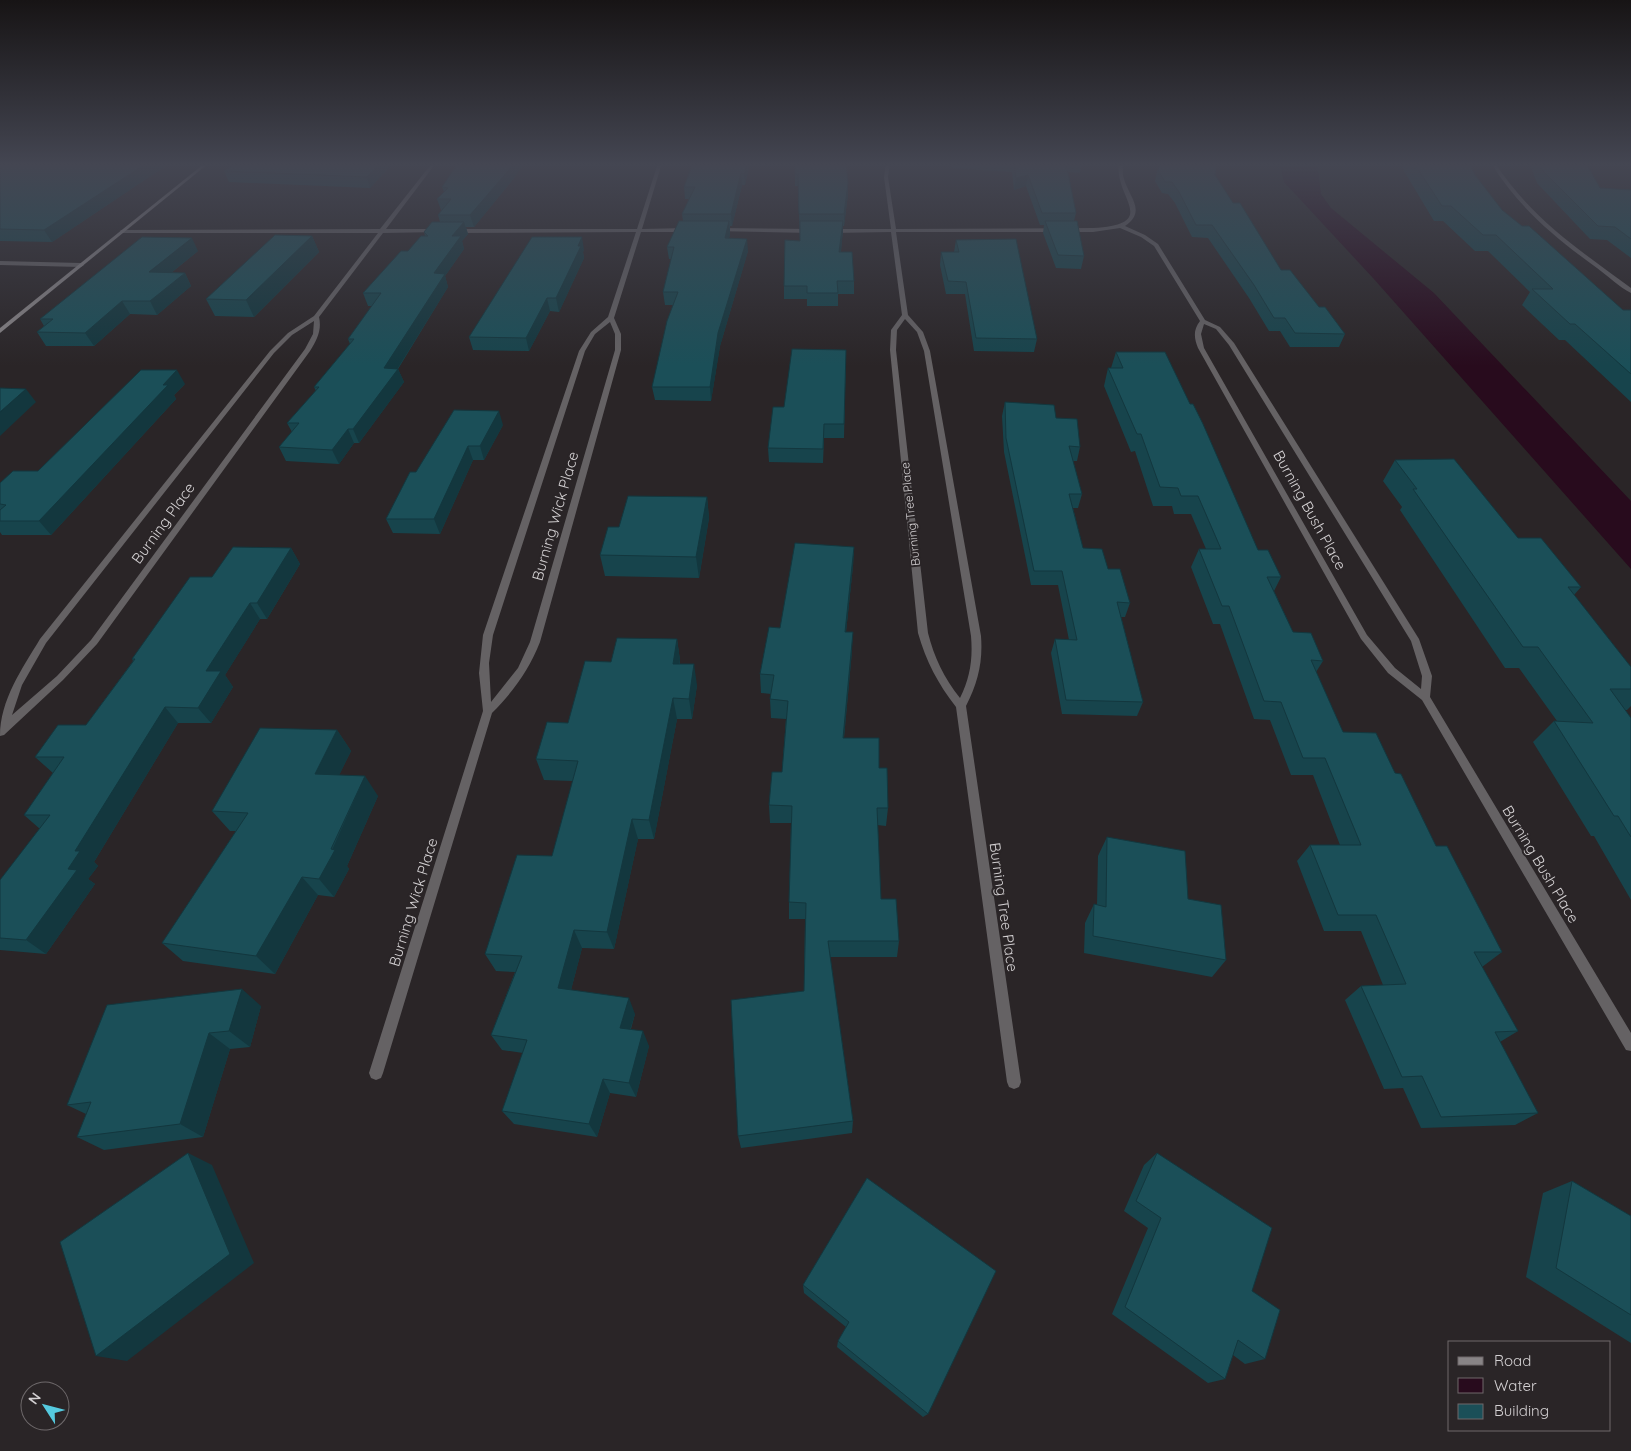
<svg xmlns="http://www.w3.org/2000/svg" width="1631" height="1451" font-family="Quicksand,sans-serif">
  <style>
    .water { fill: #280b1d }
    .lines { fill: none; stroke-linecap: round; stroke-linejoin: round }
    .street { fill: #656264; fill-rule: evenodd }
    .secondary { fill: #888486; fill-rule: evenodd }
    .wall { fill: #17444c }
    .shaded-wall { fill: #13373e }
    .building { fill: #1b4f58; stroke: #13373e }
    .labels { text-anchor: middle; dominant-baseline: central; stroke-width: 4; stroke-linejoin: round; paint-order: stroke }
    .far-street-label { font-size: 12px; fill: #d3d0d2; stroke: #2a2527 }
    .street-label { font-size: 15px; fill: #d3d0d2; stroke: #2a2527 }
  </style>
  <rect width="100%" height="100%" fill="#2a2527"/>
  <polygon class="water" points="1279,163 1317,163 1321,194 1331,208 1434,293 1631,501 1631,569 1373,278 1284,182"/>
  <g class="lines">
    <g class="street">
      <path d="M 432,163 L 436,163 L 386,229 L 437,229 L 439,230 L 439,232 L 383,233 L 319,317 C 322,330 317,340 310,351 L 97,644 L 63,680 L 4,735 L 0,736 C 0,700 22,669 40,639 L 270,351 L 288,333 L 314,316 L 378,233 L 123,233 L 120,231 L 121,230 L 380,229 ZM 314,321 L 313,334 L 305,349 L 91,640 L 57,676 L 12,715 L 22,685 L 46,643 L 274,353 L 292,335 Z"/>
      <path d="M 658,163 L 662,163 L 642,229 L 687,228 L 690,230 L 687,232 L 641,232 L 614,318 L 621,334 L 621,350 L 540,642 C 529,670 513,692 492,713 L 383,1073 L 381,1078 L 376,1080 L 371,1078 L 369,1073 L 483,711 L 479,673 L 483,635 L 579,351 L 591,332 L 608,317 L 636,232 L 454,233 L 451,231 L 454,229 L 637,229 ZM 610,322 L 615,334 L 615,350 L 530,642 L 518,668 L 491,702 L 489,663 L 493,635 L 585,351 L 595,334 Z"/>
      <path d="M 886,163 L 890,163 L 888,177 L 896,229 L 1093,228 C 1162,224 1113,197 1119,163 L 1123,163 C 1123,168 1122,173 1124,179 C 1129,197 1147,211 1125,226 L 1145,235 L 1158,244 L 1205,320 L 1220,327 L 1234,343 L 1419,639 L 1432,676 L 1430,697 L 1631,1033 L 1631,1051 L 1626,1050 L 1422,700 L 1388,673 L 1361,639 L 1198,348 C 1194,338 1193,330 1200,321 L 1154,246 L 1141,237 L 1120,228 L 1093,232 L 896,232 L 908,315 L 923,332 L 930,351 L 981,636 C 983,662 978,683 966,706 L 1021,1082 L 1019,1087 L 1014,1089 L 1009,1087 L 1007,1082 L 956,707 C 938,684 926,661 918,633 L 890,350 L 891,330 L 902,315 L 891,232 L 831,233 L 828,231 L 831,229 L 891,229 L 884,177 ZM 905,319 L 917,332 L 924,351 L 971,636 C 973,659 970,678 960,698 C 944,678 934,657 928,633 L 896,350 L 897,330 ZM 1204,324 L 1216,329 L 1229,345 L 1411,641 L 1422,676 L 1421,689 L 1395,668 L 1367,635 L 1204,348 L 1201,334 Z"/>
      <path d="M 1491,163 L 1495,163 C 1532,219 1578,249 1631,288 L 1631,293 C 1619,287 1608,276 1597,268 C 1554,237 1519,208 1491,163 Z"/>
      <polygon points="716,228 812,229 815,231 812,233 714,231 714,229"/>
      <polygon points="0,261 81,263 84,265 81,267 0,265"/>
    </g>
    <polygon class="secondary" points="205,163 209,163 0,333 0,328"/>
  </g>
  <g class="wall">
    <polygon points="0,163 170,163 52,242 0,241"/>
    <polygon points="393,163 370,188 229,182 224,171"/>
    <polygon points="750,163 745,185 742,185 732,226 730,226 730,234 729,238 748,251 720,346 711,401 655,400 652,387 673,305 665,305 663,292 671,259 669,259 667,247 683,221 682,214 689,199 685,199 684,187"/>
    <polygon points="795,163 848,194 844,226 843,226 841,252 854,281 854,294 838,294 838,306 807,306 807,299 784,299 784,286 800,241 798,186 795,186"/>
    <polygon points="938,163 1082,163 1080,173 1068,172 1076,213 1074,221 1084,256 1081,269 1056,268 1043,233 1044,225 1040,225 1026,186 1014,190 1012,172 952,168 952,164"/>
    <polygon points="1159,163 1216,163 1215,175 1233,203 1281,270 1345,334 1339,347 1290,347 1280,331 1269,331 1249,298 1208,238 1192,237 1175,203 1168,194 1162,193 1155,181"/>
    <polygon points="1402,163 1469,163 1475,175 1502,210 1623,310 1631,310 1631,402 1565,340 1559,340 1522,305 1530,292 1488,251 1475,251 1443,221 1434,221 1404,171"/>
    <polygon points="1529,163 1586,163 1600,188 1631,190 1631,258 1607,240 1590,239 1537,183"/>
    <polygon points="514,178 474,227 466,227 468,234 462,241 464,249 445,276 448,287 398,369 404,382 359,443 354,443 339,464 286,461 279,447 292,432 287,423 316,391 314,387 350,344 348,339 372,306 368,306 363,293 425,236 424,232 440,222 438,215 442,210 441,210 437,199 444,192 442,187"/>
    <polygon points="312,236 319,252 254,317 215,316 206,299"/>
    <polygon points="956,240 1037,339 1034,352 974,351 965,294 946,294 940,265 941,252 954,252"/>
    <polygon points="584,250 583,252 584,258 559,312 550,311 529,351 473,350 469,337"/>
    <polygon points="198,251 171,273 185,273 191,286 157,315 130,314 94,346 46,346 37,332 44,326 40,319"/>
    <polygon points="846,350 844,438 824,438 823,463 769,462 768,448 784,407"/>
    <polygon points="1116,352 1258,550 1281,577 1274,591 1293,632 1323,661 1316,672 1343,732 1395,773 1436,846 1502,952 1482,967 1518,1031 1500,1042 1538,1113 1515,1125 1421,1128 1403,1088 1384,1089 1345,1000 1361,986 1383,985 1361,931 1324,931 1297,861 1310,845 1340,845 1313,775 1291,775 1270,720 1254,719 1220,624 1213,624 1191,567 1199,549 1206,549 1191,514 1174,514 1172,506 1153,506 1135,451 1131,452 1104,386 1108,368 1111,368"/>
    <polygon points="185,384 174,395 176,399 51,535 2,535 0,532 0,483 38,471"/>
    <polygon points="1005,402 1056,418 1080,447 1077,461 1073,461 1082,494 1078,508 1073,508 1083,548 1108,569 1130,603 1125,617 1121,617 1143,702 1137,716 1062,714 1051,653 1055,639 1069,640 1058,585 1031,585 1004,452 1002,416"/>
    <polygon points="503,425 484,460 473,460 440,534 393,533 386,519 416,472"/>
    <polygon points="1395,460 1518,538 1581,587 1574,595 1631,667 1631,706 1627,710 1625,710 1631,718 1631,900 1594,836 1591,836 1533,742 1554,721 1557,721 1519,668 1505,668 1400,510 1402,507 1383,481"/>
    <polygon points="707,497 709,518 699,578 605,576 600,555 619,527"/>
    <polygon points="854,547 853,566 846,632 852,651 844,738 879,768 888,808 886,826 877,825 881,899 899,941 897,957 830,957 853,1121 852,1133 741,1148 738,1136 804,991 805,919 789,919 789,902 791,823 770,823 769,805 782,772 786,719 771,718 770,699 771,694 761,693 760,674 780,628"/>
    <polygon points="291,548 300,564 267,619 260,619 225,675 233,687 211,723 178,723 94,862 98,866 88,879 95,884 46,954 0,950 0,880 40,829 24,815 53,773 35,757 86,725 133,661 132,659 212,577"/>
    <polygon points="677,639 680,660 680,664 697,685 692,719 677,719 654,839 638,839 614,949 582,948 571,990 635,1014 631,1029 649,1046 636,1097 610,1093 597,1137 514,1124 502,1111 523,1053 502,1050 491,1035 515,972 496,971 485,954 552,856 573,781 544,780 536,759 568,723 611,662"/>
    <polygon points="337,730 351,751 339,775 378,796 347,866 349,869 334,897 318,895 275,974 183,961 162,943 236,831 230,831 212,811"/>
    <polygon points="1107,837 1188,899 1226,960 1212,977 1084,953 1085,923 1094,904 1097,905 1098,856"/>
    <polygon points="261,1006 250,1047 230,1049 203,1137 104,1150 77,1137 86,1114 67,1105"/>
    <polygon points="1157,1153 1252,1291 1265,1359 1245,1364 1233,1355 1225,1379 1208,1383 1112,1314 1148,1228 1124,1211 1144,1165"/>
    <polygon points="867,1178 928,1414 923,1417 837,1347 838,1341 846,1327 804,1293 803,1285"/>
    <polygon points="1572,1181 1631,1216 1631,1343 1526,1277 1543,1193"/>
  </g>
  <g class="shaded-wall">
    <polygon points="147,163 170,163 52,242 44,230"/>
    <polygon points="380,163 393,163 370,188 367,177"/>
    <polygon points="515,163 525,163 514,178 474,227 470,215"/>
    <polygon points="747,163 750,163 745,185 744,174"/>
    <polygon points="741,173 742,185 732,226 731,214"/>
    <polygon points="1028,175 1026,186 1014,190 1016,178"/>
    <polygon points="848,183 848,194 844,226 844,214"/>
    <polygon points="729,221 730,234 726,251 725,238"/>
    <polygon points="843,221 843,233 839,265 839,252"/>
    <polygon points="464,222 468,234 462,241 464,249 445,276 448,287 393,376 398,369 404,382 359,443 353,429 452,236"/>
    <polygon points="312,236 319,252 254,317 246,300"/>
    <polygon points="582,237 584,250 583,252 584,258 559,312 556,298"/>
    <polygon points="192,238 198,251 156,285 149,272"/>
    <polygon points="747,239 748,251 720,346 711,401 710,387 718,333"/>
    <polygon points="185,273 191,286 157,315 150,301"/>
    <polygon points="547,298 550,311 529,351 526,338"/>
    <polygon points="122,301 130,314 94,346 85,333"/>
    <polygon points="177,370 185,384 174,395 176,399 51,535 39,521"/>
    <polygon points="26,389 36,402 0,436 0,412"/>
    <polygon points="499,411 503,425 484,460 480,446"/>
    <polygon points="348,429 354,443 339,464 332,450"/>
    <polygon points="468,446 473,460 440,534 434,519"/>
    <polygon points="707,497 709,518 699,578 696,557"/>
    <polygon points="854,547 853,566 844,651 845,632"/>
    <polygon points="291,548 300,564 267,619 257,603"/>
    <polygon points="250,603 260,619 225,675 233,687 211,723 198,708 206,671"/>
    <polygon points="853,632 852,651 842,756 843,738"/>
    <polygon points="677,639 680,660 676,684 673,664"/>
    <polygon points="694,664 697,685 692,719 689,699"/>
    <polygon points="673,698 677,719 654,839 649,820"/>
    <polygon points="165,707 178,723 94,862 98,866 88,879 95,884 46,954 26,940 68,869 75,851"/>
    <polygon points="337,730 351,751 330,794 315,774"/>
    <polygon points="365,776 378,796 347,866 349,869 334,897 319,879"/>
    <polygon points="632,819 638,839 614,949 607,932"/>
    <polygon points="302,877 318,895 275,974 256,956"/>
    <polygon points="574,930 582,948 567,1005 558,988"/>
    <polygon points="242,989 261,1006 250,1047 229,1031"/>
    <polygon points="629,998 635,1014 626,1043 620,1028"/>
    <polygon points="643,1031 649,1046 636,1097 629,1083"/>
    <polygon points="209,1033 230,1049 203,1137 180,1124"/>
    <polygon points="603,1079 610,1093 597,1137 589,1124"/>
    <polygon points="188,1153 212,1165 254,1263 127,1361 96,1356"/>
  </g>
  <g class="building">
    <polygon points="0,163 147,163 44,230 0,229"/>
    <polygon points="236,163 380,163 367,177 224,171"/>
    <polygon points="458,163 515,163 470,215 438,215 451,199 437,199 448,188 442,187"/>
    <polygon points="693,163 747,163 744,174 741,173 731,214 682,214 695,187 684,187"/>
    <polygon points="795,163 846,163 848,183 844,214 799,214 798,174 795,174"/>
    <polygon points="1014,163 1066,163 1076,213 1042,213 1028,175 1016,178"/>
    <polygon points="1160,163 1216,163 1215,175 1233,203 1240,203 1281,270 1290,270 1319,307 1325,307 1345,334 1295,333 1285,318 1274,318 1254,285 1212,225 1196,225 1179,192 1172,182 1165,182 1158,170"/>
    <polygon points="1414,163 1469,163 1475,175 1502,210 1522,226 1529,226 1623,310 1631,310 1631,374 1575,324 1570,324 1532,289 1553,289 1496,235 1483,235 1451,206 1442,206"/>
    <polygon points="1540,163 1586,163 1600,188 1631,190 1631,239 1615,227 1598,226 1543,171"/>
    <polygon points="679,221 729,221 725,238 747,239 718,333 710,387 652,387 667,321 678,292 663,292 674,247 667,247"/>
    <polygon points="800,221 843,221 839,252 852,252 854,281 837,281 838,293 807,293 807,286 784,286 785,240 800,241"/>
    <polygon points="1045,221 1077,221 1084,256 1058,255"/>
    <polygon points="432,222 464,222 452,236 461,236 434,273 445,274 384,368 398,369 353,429 348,429 332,450 279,447 299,423 287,423 319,387 314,387 354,339 348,339 381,293 363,293 401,251 408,251 421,236 428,236 424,232"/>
    <polygon points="275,235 312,236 246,300 206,299"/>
    <polygon points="142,237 192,238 149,272 185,273 150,301 122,301 85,333 37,332 53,319 40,319"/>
    <polygon points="532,237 582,237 578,246 581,246 556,298 547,298 526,338 469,337"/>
    <polygon points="1016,239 1037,339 976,338 966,282 948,281 941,252 959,252 956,240"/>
    <polygon points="792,349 846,350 844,424 824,424 823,449 768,448 773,407 784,407"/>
    <polygon points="1116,352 1165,352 1190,404 1193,404 1203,424 1258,550 1268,550 1281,577 1267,577 1293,632 1311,633 1323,661 1311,660 1343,732 1376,733 1395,773 1401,774 1436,846 1447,846 1502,952 1474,952 1518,1031 1495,1032 1538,1113 1441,1117 1422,1076 1402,1077 1361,986 1406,984 1376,915 1338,915 1310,845 1361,845 1325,758 1303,758 1281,702 1264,701 1229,606 1222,606 1199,549 1221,549 1198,496 1181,496 1178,488 1160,487 1141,434 1137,434 1108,368 1123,368"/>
    <polygon points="141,370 177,370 163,385 168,385 39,521 0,521 0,510 6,505 0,504 0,483 13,471 38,471"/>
    <polygon points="0,388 26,389 0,412"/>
    <polygon points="1005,402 1054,405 1056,418 1077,419 1080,447 1069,446 1082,494 1069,494 1083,548 1102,549 1108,569 1120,569 1130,603 1117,602 1143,702 1066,700 1055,639 1077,640 1062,571 1034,571 1006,438"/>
    <polygon points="454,410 499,411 480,446 468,446 434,519 386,519 410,472 416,472"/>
    <polygon points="1454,459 1518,538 1541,538 1581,587 1568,587 1631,667 1631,689 1610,689 1631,718 1631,837 1618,816 1614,816 1554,721 1593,723 1538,647 1523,647 1413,489 1417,489 1395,460"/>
    <polygon points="628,496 707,497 696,557 600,555 608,527 619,527"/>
    <polygon points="795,543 854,547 845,632 853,632 843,738 879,738 879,768 887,768 888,808 877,808 881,899 896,899 899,941 828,941 853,1121 738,1136 731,1000 804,991 806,903 789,902 792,806 769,805 772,772 782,772 788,701 770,699 774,675 760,674 769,627 780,628"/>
    <polygon points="233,547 291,548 257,603 250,603 206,671 221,671 198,708 165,707 75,851 80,851 68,869 77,870 26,940 0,938 0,880 50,815 24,815 64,757 35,757 58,725 86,725 135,659 132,659 190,577 212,577"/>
    <polygon points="617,638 677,639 673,664 694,664 689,699 673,698 649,820 632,819 607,932 574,930 558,988 629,998 620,1028 643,1031 629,1083 603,1079 589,1124 502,1111 527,1040 491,1035 522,956 485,954 517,855 552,856 578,761 536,759 547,722 568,723 585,661 611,662"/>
    <polygon points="260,728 337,730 315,774 365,776 331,849 335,850 319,879 302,877 256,956 162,943 248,813 212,811"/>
    <polygon points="1107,837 1185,851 1188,899 1221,905 1226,960 1093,936 1094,904 1106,907"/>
    <polygon points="242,989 229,1031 209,1033 180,1124 77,1137 91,1102 67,1105 107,1005"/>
    <polygon points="188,1153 230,1254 96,1356 60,1242"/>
    <polygon points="1157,1153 1272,1228 1252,1291 1280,1310 1265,1359 1238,1340 1225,1379 1125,1307 1161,1218 1136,1201"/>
    <polygon points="867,1178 996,1271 928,1414 838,1341 849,1322 803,1285"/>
    <polygon points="1572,1181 1631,1216 1631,1315 1556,1268"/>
  </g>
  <linearGradient id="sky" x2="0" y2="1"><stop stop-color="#171415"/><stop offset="0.45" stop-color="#444652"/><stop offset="1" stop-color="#444652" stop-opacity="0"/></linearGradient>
  <rect width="1631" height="366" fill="url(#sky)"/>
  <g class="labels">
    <g class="far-street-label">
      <text transform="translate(910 514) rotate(-96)">Burning Tree Place</text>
    </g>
    <g class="street-label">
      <text transform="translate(1310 510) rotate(61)">Burning Bush Place</text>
      <text transform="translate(555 516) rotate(-74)">Burning Wick Place</text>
      <text transform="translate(163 523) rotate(-54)">Burning Place</text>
      <text transform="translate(1541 864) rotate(59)">Burning Bush Place</text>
      <text transform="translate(413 902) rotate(-73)">Burning Wick Place</text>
      <text transform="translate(1004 907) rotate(82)">Burning Tree Place</text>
    </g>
  </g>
  <rect x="1448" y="1341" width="162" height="90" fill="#2a2527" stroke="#6e696b"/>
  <rect x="1458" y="1357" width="25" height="8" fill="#888486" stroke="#6e696b"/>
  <text x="1494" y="1366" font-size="15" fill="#d3d0d2">Road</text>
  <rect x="1458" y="1378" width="25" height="15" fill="#280b1d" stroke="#6e696b"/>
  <text x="1494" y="1391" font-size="15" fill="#d3d0d2">Water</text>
  <rect x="1458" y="1404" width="25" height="15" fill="#1b4f58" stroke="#6e696b"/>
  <text x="1494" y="1416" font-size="15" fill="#d3d0d2">Building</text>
  <g transform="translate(45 1406) rotate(306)"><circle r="24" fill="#2a2527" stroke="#6e696b"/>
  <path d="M0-4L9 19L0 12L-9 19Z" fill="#55cadf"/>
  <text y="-8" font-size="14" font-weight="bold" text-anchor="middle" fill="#d3d0d2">N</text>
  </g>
</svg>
